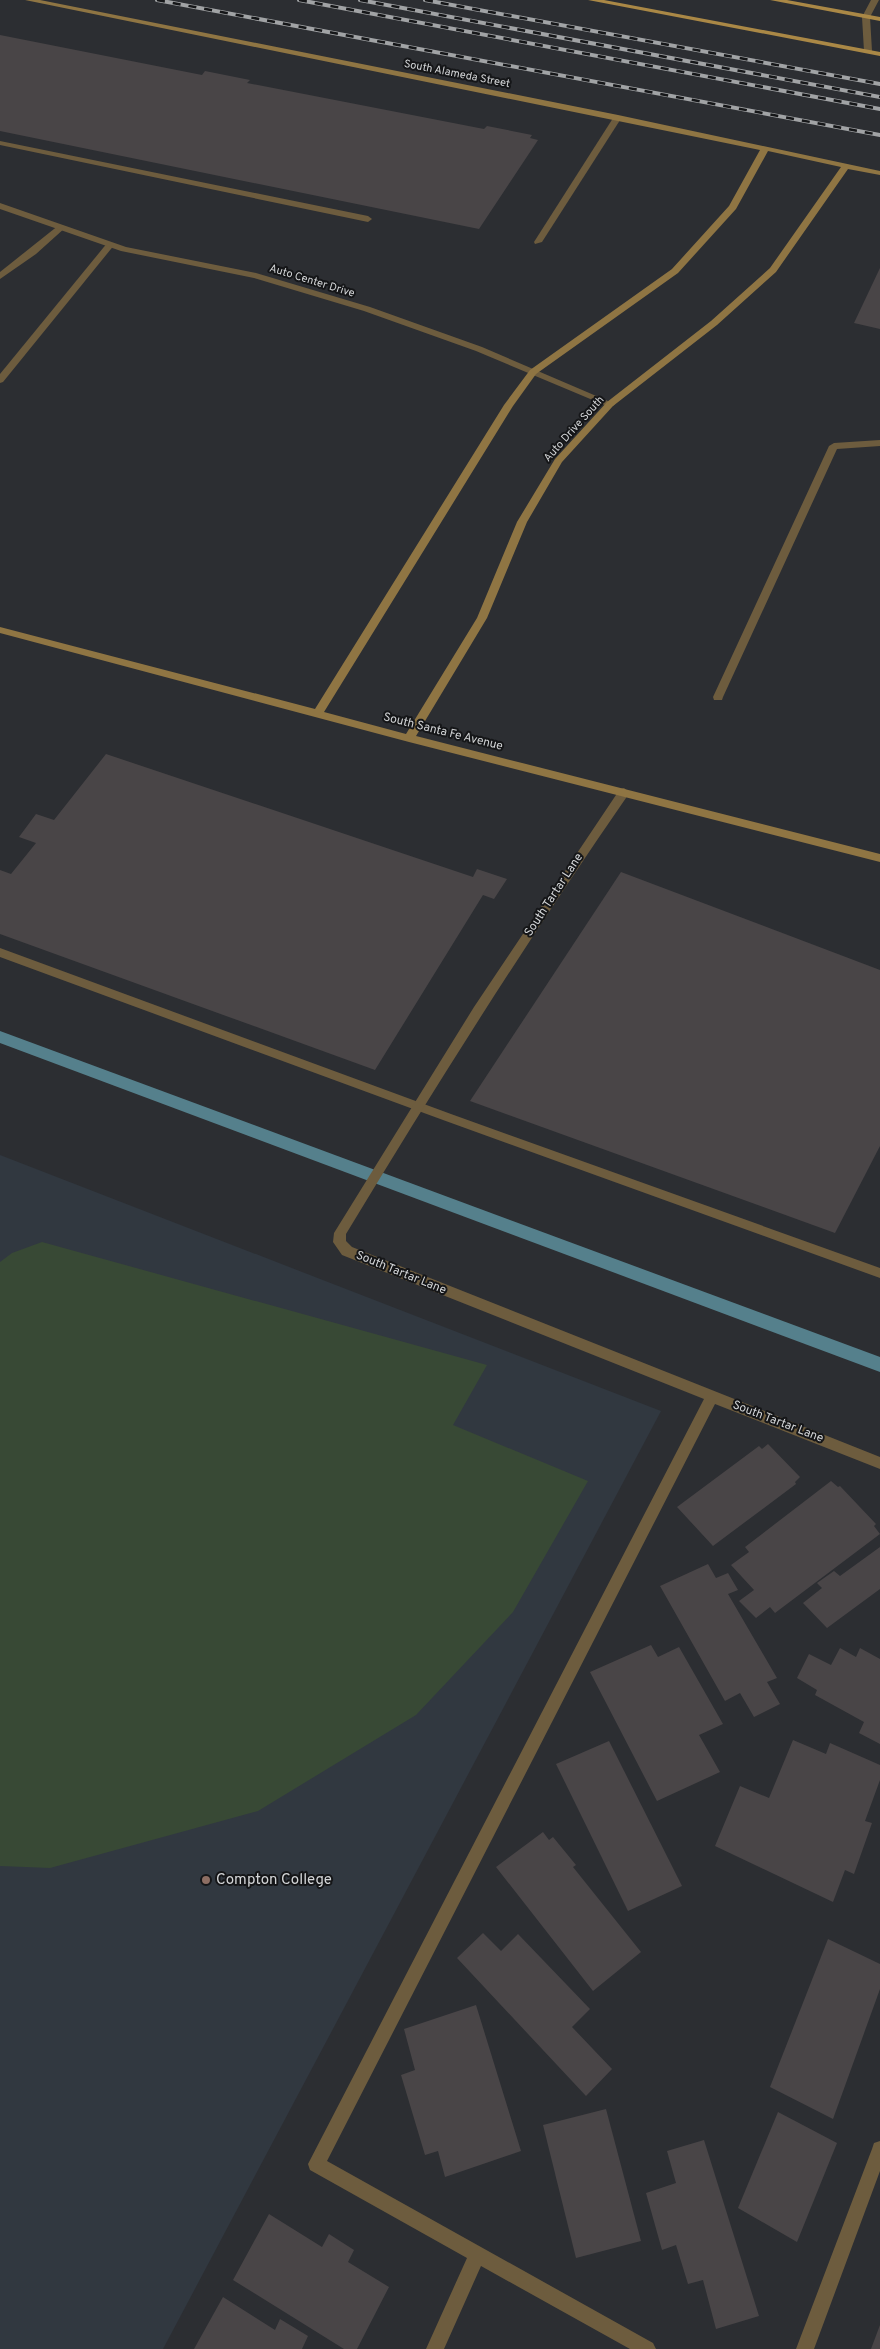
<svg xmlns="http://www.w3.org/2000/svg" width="880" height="2349" font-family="Overpass,sans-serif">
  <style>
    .built { fill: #313840 }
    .green { fill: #384935 }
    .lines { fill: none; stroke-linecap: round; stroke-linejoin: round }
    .stream { fill: #55808c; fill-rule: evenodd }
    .building { fill: #494547 }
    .lane { fill: #6d5c3e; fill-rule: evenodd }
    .street { fill: #6d5c3e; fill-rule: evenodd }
    .secondary { fill: #8f7543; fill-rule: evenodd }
    .primary { fill: #aa8846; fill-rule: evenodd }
    .rail-casing { stroke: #a1a3a5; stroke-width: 4 }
    .rail { stroke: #151618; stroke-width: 2.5; stroke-dasharray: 8; stroke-linecap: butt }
    .education-dot { fill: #8d6e63; stroke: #151618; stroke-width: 2 }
    .labels { text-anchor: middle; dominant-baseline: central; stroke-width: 4; stroke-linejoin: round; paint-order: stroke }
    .far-street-label { font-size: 11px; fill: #d3d5d7; stroke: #151618 }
    .street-label { font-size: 12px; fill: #d3d5d7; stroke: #151618 }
    .near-poi-label { font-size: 15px; fill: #d3d5d7; stroke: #151618; text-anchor: start }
  </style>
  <rect width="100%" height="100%" fill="#2c2e32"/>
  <polygon class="built" points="0,1155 661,1411 163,2349 0,2349"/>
  <polygon class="green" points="42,1242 487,1365 453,1425 588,1481 513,1612 416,1715 258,1811 50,1868 0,1866 0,1262 12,1253"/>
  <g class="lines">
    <polygon class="stream" points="0,1031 880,1357 880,1372 0,1043"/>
  </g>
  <g class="building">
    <polygon points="0,35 202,75 205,71 250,80 247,83 484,129 487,126 532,135 530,138 538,140 479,229 0,131"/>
    <polygon points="880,268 880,329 854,323"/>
    <polygon points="106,754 473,877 477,869 507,879 494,899 483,895 375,1070 0,934 0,870 11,874 36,843 19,837 36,814 54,820"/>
    <polygon points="621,872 880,970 880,1146 835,1233 470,1101"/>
    <polygon points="768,1444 800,1477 795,1482 796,1484 713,1546 677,1507 759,1446 762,1449"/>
    <polygon points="831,1481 838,1487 840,1486 876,1524 874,1526 880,1534 775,1613 770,1607 756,1618 739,1601 754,1590 731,1565 749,1552 745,1547"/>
    <polygon points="880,1547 880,1589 827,1628 803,1603 822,1588 817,1583 834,1571 840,1576"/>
    <polygon points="708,1564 716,1578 728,1573 738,1590 728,1594 777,1678 767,1682 780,1704 754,1717 740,1693 725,1701 660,1586"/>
    <polygon points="651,1645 658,1657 679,1647 723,1724 699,1735 720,1772 657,1801 590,1672"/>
    <polygon points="840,1648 856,1657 860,1648 880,1659 880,1744 859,1733 864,1722 815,1695 817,1690 797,1678 809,1654 831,1665"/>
    <polygon points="793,1740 826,1754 830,1743 880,1765 880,1780 865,1821 872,1823 854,1874 845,1870 833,1902 715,1846 740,1786 769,1798"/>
    <polygon points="609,1741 682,1886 628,1911 556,1764"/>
    <polygon points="543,1832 549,1840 553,1837 576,1865 573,1867 641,1952 593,1991 496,1867"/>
    <polygon points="483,1933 501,1951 518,1934 590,2009 572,2027 612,2069 586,2096 457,1958"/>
    <polygon points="828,1939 880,1964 880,1989 833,2119 770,2087"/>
    <polygon points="476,2005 521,2151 445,2177 438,2151 425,2155 401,2075 415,2070 404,2029"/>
    <polygon points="606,2109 641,2241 576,2258 543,2125"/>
    <polygon points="778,2112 837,2143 797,2242 738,2208"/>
    <polygon points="704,2140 759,2316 716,2329 703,2280 688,2284 676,2245 662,2250 646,2193 676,2183 667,2151"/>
    <polygon points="269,2214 322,2247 329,2234 354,2250 348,2262 389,2287 357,2349 344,2349 233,2280"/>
    <polygon points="223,2297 275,2330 280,2319 308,2336 302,2349 194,2349"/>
    <polygon points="880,2325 880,2349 871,2349"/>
  </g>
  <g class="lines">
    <g class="lane">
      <polygon points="615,115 622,117 542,242 535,244 534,242"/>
      <polygon points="0,141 368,216 372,219 368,222 0,145"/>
      <polygon points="59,225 66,227 36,254 0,279 0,272"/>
      <polygon points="108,242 115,244 3,382 0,383 0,374"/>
      <polygon points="880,440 880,446 837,449 723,697 722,700 714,700 713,697 829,446 834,443"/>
      <polygon points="0,948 451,1114 880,1268 880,1278 443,1120 0,957"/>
    </g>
    <g class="street">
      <polygon points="871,0 879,0 870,17 872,51 868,53 864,51 862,17"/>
      <polygon points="0,203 126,247 256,273 370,307 482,347 615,404 613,406 607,406 476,351 364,311 254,278 121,251 0,209"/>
      <path d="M 624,788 L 629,792 L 628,795 C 529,938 436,1085 346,1234 L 346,1241 L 352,1247 L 880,1457 L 880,1469 L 715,1404 L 327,2161 L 653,2343 L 656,2349 L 630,2349 L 481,2266 L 444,2349 L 426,2349 L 467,2258 L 310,2170 L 308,2164 L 704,1399 L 342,1255 L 333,1242 L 334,1233 L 474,1007 L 620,789 Z"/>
      <polygon points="880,2141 880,2171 814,2349 796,2349 872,2149 874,2143"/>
    </g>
    <path class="secondary" d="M 25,0 L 40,0 L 618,115 L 880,171 L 880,175 L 848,169 L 776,272 L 717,325 L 613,406 L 562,462 L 527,522 L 487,618 L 416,736 L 880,854 L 880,862 L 409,742 L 0,633 L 0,627 L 315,709 L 504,405 L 530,370 L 672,269 L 729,206 L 760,150 ZM 768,151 L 841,167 L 770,268 L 711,321 L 607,402 L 555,459 L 517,522 L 477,618 L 406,734 L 324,712 L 513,406 L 536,374 L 678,273 L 736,209 Z"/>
    <g class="primary">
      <polygon points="588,0 604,0 880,52 880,56"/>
      <polygon points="770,0 787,0 880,17 880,21"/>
    </g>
    <g class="rail-casing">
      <g id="rail">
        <polyline points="157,0 880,135"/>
        <polyline points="299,0 880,109"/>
        <polyline points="360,0 880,97"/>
        <polyline points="425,0 880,84"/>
      </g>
    </g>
    <use href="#rail" class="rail"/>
  </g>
  <circle class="education-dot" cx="206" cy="1880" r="5"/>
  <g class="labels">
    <g class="far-street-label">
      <text transform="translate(457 74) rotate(11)">South Alameda Street</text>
      <text transform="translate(312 281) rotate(17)">Auto Center Drive</text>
      <text transform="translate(574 429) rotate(-48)">Auto Drive South</text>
    </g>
    <g class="street-label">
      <text transform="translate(443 732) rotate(14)">South Santa Fe Avenue</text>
      <text transform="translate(554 895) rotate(-57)">South Tartar Lane</text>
      <text transform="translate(401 1273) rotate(22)">South Tartar Lane</text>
      <text transform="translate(778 1422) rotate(21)">South Tartar Lane</text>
    </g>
    <g class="near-poi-label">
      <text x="216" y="1880">Compton College</text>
    </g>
  </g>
</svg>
